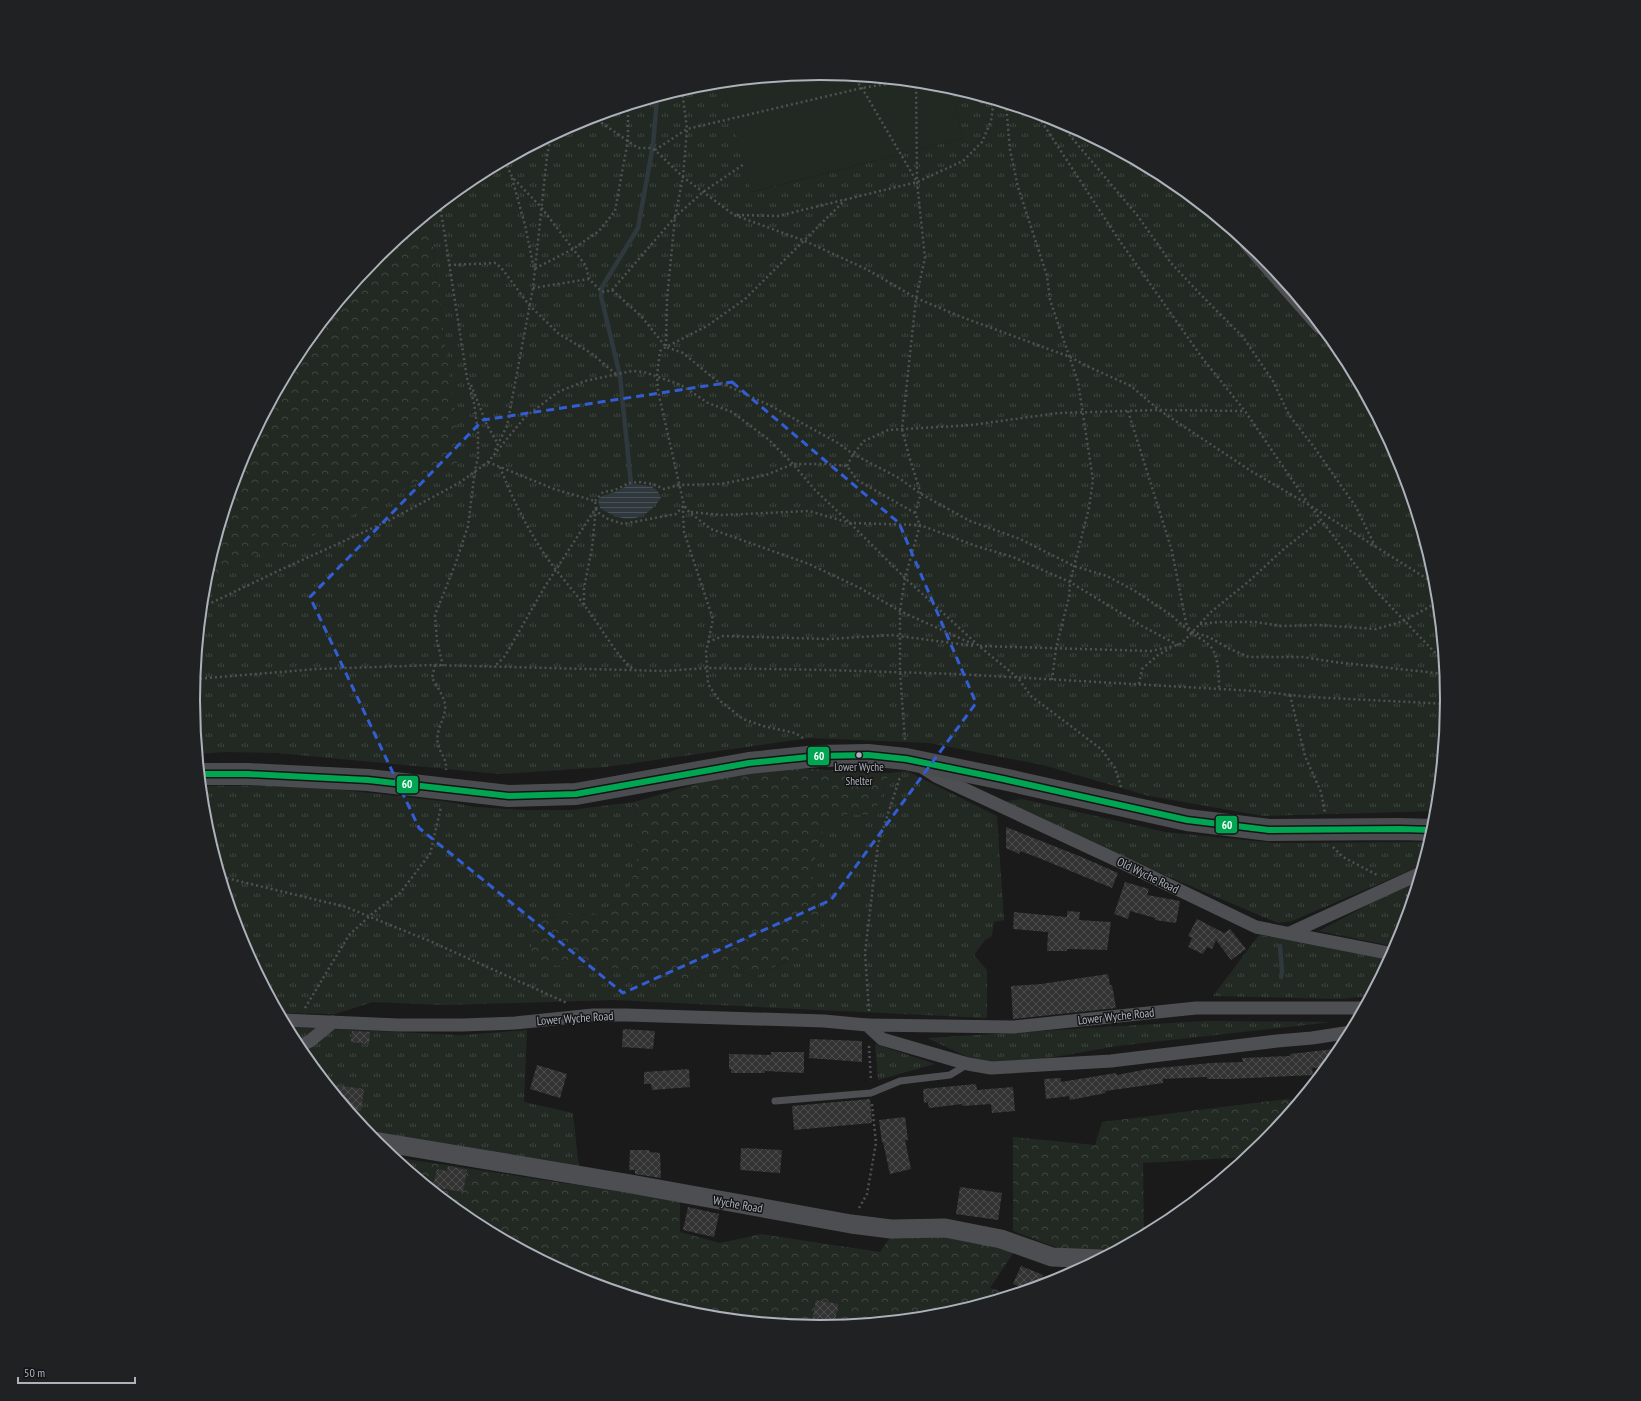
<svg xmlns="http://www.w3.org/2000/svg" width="1641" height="1401" font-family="'PT Sans Narrow',sans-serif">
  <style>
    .grass { fill: url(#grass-tufts) }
    .forest { fill: url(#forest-crowns) }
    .pitch { fill: #222923 }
    .water { fill: url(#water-rules) }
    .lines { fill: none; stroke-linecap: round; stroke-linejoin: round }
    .stream { stroke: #2f383d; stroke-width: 4.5 }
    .building { fill: url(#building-cross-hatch) }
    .path { stroke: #505154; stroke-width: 2.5; stroke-dasharray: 2 3; stroke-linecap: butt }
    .service { stroke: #4e4f53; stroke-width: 7 }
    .minor { stroke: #4e4f53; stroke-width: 13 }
    .tertiary { stroke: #4e4f53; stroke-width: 17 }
    .secondary { stroke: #4d4e51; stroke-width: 19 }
    .trunk { stroke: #4b4c4f; stroke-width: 22 }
    .bus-1-casing { stroke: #141416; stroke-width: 9 }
    .bus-1 { stroke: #00a651; stroke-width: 6 }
    .marked { fill: none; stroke: #325dd4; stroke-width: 3; stroke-dasharray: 8 5; stroke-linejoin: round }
    .bus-dot { fill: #acb1ba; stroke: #141416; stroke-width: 1.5 }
    .labels { text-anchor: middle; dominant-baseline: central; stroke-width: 3; stroke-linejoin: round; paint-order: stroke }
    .bus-label { font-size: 11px; fill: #acb1ba; stroke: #141416 }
    .street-label { font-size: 12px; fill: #acb1ba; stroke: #141416 }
    .rim { fill: none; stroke: #acb1ba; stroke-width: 2 }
    .line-badge { stroke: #141416; stroke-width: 1.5 }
    .badge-label { font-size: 11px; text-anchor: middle; font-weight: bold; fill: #fff }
  </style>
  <defs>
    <pattern id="grass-tufts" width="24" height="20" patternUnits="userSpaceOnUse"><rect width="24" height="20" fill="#222923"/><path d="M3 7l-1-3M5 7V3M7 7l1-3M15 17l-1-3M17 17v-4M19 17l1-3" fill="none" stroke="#3f4641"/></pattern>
    <pattern id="forest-crowns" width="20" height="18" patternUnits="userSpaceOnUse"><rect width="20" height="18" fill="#222923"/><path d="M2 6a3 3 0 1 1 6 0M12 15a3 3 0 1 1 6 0" fill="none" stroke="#3f4641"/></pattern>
    <pattern id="water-rules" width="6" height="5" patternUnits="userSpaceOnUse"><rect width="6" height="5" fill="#2f383d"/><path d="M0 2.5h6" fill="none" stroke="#4a5257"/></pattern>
    <pattern id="building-cross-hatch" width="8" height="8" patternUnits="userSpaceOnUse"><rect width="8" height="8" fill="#333334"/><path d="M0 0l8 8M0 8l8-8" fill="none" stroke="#4e4e4f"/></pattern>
  </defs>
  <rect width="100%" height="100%" fill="#1a1a1a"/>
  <g class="grass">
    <polygon points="723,83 752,192 963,138 950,87 1061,121 1169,179 1248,243 1342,352 1400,461 1436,578 1448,701 1437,811 1264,816 1149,796 1043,765 929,743 810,738 606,767 500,774 277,753 225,752 198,754 193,700 205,579 255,556 445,345 429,214 472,179 581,121 698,85"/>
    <polygon points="907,771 997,816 1004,920 994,922 992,936 985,940 974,955 987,970 987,1018 614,1000 445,1005 373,1002 335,1014 279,1013 241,940 205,823 201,786 298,785 442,801 476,807 523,810 571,810 634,802 638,823 637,865 626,897 599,915 559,914 545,965 594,966 650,972 685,980 730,967 754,977 788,961 821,929 812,870 825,824 848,814 874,815 889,773"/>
    <polygon points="1022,799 1165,832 1274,843 1430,842 1423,865 1292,921 1278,923 994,803"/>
    <polygon points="1419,880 1400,941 1397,947 1319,931 1388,894"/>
    <polygon points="1259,935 1332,946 1391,957 1371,996 1340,999 1213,996"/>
    <polygon points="1204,1021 1332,1022 1117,1046 991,1068 927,1038"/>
    <polygon points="287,1027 462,1035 527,1030 524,1102 573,1113 579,1169 365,1130 299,1049"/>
    <polygon points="875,1044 935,1064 878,1080"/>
    <polygon points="392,1157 433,1163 418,1178"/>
  </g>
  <g class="forest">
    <polygon points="429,214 445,345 462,460 302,541 255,556 205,579 241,460 299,352 377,257"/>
    <polygon points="792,768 889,773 874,815 848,814 825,824 812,870 821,929 799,964 787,961 754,977 730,967 685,980 650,972 594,966 545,965 530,957 533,924 559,914 599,915 626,897 637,864 638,823 634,802 731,774"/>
    <polygon points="1287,1099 1299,1101 1264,1144 1249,1157 1143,1163 1144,1236 1118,1250 1082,1257 1013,1231 1013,1137 1095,1145 1102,1122"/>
    <polygon points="433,1163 680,1201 680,1232 720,1243 761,1234 880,1252 891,1236 949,1236 1014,1252 990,1288 1014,1295 943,1316 820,1328 698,1316 580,1280 472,1222 418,1178"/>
  </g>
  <polygon class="pitch" points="821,73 943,85 950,87 963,138 751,192 723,83"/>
  <path class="water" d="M 631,484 C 644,485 657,484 661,498 C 643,523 625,524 600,508 L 598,500 L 602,496 L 615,492 Z"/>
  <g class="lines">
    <g class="stream">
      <polyline points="631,484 620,376 601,296 602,287 638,228 653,145 657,98"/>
      <polyline points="1280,946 1282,972 1281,977"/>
    </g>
  </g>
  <g class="building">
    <polygon points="1006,827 1084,858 1118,873 1112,888 1034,856 1020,851 1019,854 1006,848"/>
    <polygon points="1125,882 1149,889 1147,895 1180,901 1176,923 1155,920 1155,918 1130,911 1128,919 1114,914"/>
    <polygon points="1067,911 1080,912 1079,920 1111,922 1107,950 1067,949 1067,951 1047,951 1048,932 1013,929 1014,912 1067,917"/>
    <polygon points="1197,919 1224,933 1230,929 1246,949 1231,960 1216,940 1212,949 1207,947 1203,954 1188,947 1192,938 1188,936"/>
    <polygon points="1108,974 1110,985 1112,985 1116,1008 1013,1019 1011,986 1041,984"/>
    <polygon points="623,1029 655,1031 653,1049 622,1047"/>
    <polygon points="352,1031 370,1032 369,1044 351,1042"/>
    <polygon points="810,1039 862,1041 862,1062 809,1058"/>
    <polygon points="1343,1048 1328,1067 1312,1068 1313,1075 1228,1079 1207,1079 1207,1077 1163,1079 1163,1083 1105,1091 1106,1093 1070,1100 1069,1096 1046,1099 1044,1079 1061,1078 1061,1082 1116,1073 1117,1075 1148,1069 1211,1063 1243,1062 1242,1058 1290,1056 1290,1054"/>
    <polygon points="771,1052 804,1052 804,1073 765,1071 765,1073 731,1073 731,1069 729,1069 729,1054 771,1055"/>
    <polygon points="537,1065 567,1074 560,1098 530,1089"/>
    <polygon points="689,1069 690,1087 652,1090 651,1084 644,1084 644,1072"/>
    <polygon points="327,1084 364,1089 361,1111 348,1109"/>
    <polygon points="976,1084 977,1090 1013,1087 1015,1111 992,1113 991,1104 962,1106 962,1104 929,1108 928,1102 924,1103 923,1089"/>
    <polygon points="870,1099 872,1123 794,1130 792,1106"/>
    <polygon points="905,1117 908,1140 905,1140 911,1169 890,1174 883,1142 882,1142 879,1120"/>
    <polygon points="741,1148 782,1150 780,1173 740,1170"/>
    <polygon points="630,1150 649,1150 650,1152 660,1153 661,1178 635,1174 635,1170 629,1170"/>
    <polygon points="448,1166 467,1170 463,1192 433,1187 437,1169 447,1171"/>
    <polygon points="960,1187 1002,1193 998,1220 956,1214"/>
    <polygon points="688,1207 719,1214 714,1237 683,1230"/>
    <polygon points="1021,1266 1043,1275 1038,1287 1028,1290 1013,1284"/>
    <polygon points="816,1300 838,1304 834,1327 811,1327"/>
  </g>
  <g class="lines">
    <g class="path">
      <polyline points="852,76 862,88 917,182"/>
      <polyline points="1006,104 1010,150 1018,187 1047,276 1050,300 1078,382 1093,480 1089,508 1070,582 1069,597 1056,648 1052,680"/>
      <polyline points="1036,113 1117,237 1203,359 1245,411 1308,503"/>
      <polyline points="593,117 638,148 650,148 655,150 683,177 734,215 805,241 866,269 916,298 959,316 1070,357 1089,367 1131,386 1159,410 1251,471 1309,505 1437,585"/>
      <polyline points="1056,119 1137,215 1171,263 1202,296 1243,337 1273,381 1289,415 1314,447 1356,507 1375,546"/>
      <polyline points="655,150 687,129 862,88 906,81"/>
      <polyline points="505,161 512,177 541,207 586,266 589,279 600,290 604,292 612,290 641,316 666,347 683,353 717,381 771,406 838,443 853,454 899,478 921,494 970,521 1020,539 1074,566 1107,576 1135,591 1171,615 1191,633"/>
      <polyline points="512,178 525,225 534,269 573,249 599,231 615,211 628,140 628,106"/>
      <polyline points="440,205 467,378 474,403 478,432 478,457 475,470 468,526 455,565 435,615 437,641 443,666"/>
      <polyline points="737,215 778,216 917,182 963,161 982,142 991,121 993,107"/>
      <polyline points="449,265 496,263 503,270 529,305 559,334 591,353 617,375"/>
      <polyline points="533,288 589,279"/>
      <polyline points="612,290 675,217 703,192 744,164"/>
      <polyline points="666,346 667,299 675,217 683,177 687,129 682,90"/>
      <polyline points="471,385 487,425 498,444"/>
      <path d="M 1128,411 L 1172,551 L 1186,623 C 1194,639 1199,635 1210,646 C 1219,655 1219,678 1219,689"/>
      <polyline points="495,450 507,426 533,288 547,156 551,136"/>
      <polyline points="488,462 554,489 595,501 596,508 544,588 505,656 494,667"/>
      <polyline points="847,466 853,454 864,441 888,430 972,425 1058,413 1159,410 1245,411"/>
      <path d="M 500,467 C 512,498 527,528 545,555 C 559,575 576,593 590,613 C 603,630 617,657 633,669"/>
      <polyline points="595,501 603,492 615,490 629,483 639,482 653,484 664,489 679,485 721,484 766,475 793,464 825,464 847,466 857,480 915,513 920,525 905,578 900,611 900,672 905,741"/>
      <polyline points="1311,507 1374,589 1444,662"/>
      <polyline points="596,508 599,513 608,519 623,524 676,514 684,505 689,512 711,529 809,564 860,588 900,611 975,645"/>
      <polyline points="691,512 722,515 809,511 850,523 920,525 976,546 1013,557 1070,582 1142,626 1178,645"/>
      <polyline points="915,513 921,494 909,456 902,429 916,298 925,258 917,182 916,82"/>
      <polyline points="584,605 584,588 592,548 596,508"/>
      <polyline points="202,606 213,602 278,571 388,521 459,483 488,462 525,417 558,392 585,381 632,371 644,372 681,385 708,403 732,412 768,439 793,464 815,490 850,523 905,578 979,646 1018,678 1031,696 1101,749 1115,768 1121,787"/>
      <polyline points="1200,624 1220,622 1255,622 1281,626 1319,625 1376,629 1404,621 1438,602"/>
      <polyline points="1192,632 1209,637 1228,648 1249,657 1303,657 1334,662 1445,674"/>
      <polyline points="708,642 723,636 830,639 891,635 975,646"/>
      <polyline points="980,646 1151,651 1178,645 1183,642 1211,612 1248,582 1285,548 1321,520"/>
      <path d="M 435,665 L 432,678 C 437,686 447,701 445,710 C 444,721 435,731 438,744 C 440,754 447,758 446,770"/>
      <polyline points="195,679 317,669 435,665 665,671 707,668 827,670 957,674 1255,691 1309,697 1448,704"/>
      <polyline points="1139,684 1142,669 1158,655 1171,648"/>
      <polyline points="1290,695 1305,756 1321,792 1325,813"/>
      <polyline points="803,738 795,733 763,726 743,719 719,700 708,684 706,652 713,619 684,532 683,513 684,505 658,391 657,376 660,351 666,347 707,326 745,299 845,200"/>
      <polyline points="1333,847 1343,857 1379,876"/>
      <polyline points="222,877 346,907 432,942 567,1003"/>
      <polyline points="1406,895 1413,899"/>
      <polyline points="305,1008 349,935 373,913 400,893 430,854 441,807"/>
      <polyline points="869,1011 865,953 878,844 900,777"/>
      <polyline points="869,1046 871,1081"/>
      <polyline points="859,1208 867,1194 876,1143 872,1104"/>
    </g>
    <g class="service">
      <polyline points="978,96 982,100 986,98"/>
      <polyline points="775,1101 871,1093 900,1081 950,1075 968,1064"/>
    </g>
    <g class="minor">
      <polyline points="922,767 936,776 1125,864 1256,927 1393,954"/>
      <polyline points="1290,933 1421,873"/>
      <polyline points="283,1020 398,1025 462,1025 515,1023 593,1015 627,1015 824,1021 867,1025 882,1039 968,1064 991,1068 1111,1061 1277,1041 1312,1038 1351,1032"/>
      <polyline points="867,1025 1014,1027 1196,1008 1364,1008"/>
      <polyline points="298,1047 310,1041 333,1022"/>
    </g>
    <polyline class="tertiary" points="1248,243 1321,326"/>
    <polyline class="secondary" points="374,1141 631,1184 851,1224 891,1229 945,1228 1001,1239 1052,1257 1101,1259"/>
    <polyline class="trunk" points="200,774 248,774 368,780 509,796 576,794 749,763 818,756 868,755 906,759 1003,779 1187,820 1269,830 1400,829 1434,830"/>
    <g class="bus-1-casing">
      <polyline id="bus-1" points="200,774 248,774 368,780 509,796 576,794 749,763 818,756 868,755 906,759 1003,779 1187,820 1269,830 1400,829 1434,830"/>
    </g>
    <use href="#bus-1" class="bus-1"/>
  </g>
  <path class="marked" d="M 732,382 L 899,523 L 976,703 L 831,900 L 623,993 L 419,828 L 310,597 L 483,420 Z"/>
  <circle class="bus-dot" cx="859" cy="755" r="3.5"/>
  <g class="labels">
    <g class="bus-label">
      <text x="859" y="767">Lower Wyche<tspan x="859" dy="14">Shelter</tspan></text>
    </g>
    <g class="street-label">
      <text transform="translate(1148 875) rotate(26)">Old Wyche Road</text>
      <text transform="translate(1116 1016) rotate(-6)">Lower Wyche Road</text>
      <text transform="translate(575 1018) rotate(-4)">Lower Wyche Road</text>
      <text transform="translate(738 1204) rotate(10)">Wyche Road</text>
    </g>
  </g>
  <path d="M0 0H1641V1401H0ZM200 700a620 620 0 1 1 1240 0a620 620 0 1 1-1240 0Z" fill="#202123" fill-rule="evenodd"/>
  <path class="rim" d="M200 700a620 620 0 1 1 1240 0a620 620 0 1 1-1240 0Z"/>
  <g class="line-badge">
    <rect x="807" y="746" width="23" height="20" rx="4" fill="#00a651"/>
    <rect x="396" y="775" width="23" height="19" rx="4" fill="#00a651"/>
    <rect x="1215" y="815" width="23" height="19" rx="4" fill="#00a651"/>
  </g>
  <g class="badge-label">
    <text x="819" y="760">60</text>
    <text x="407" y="788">60</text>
    <text x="1227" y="829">60</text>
  </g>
  <path d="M18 1377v6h117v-6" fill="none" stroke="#acb1ba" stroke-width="2"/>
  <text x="24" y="1377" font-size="12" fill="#acb1ba" stroke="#141416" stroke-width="3" paint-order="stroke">50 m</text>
</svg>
